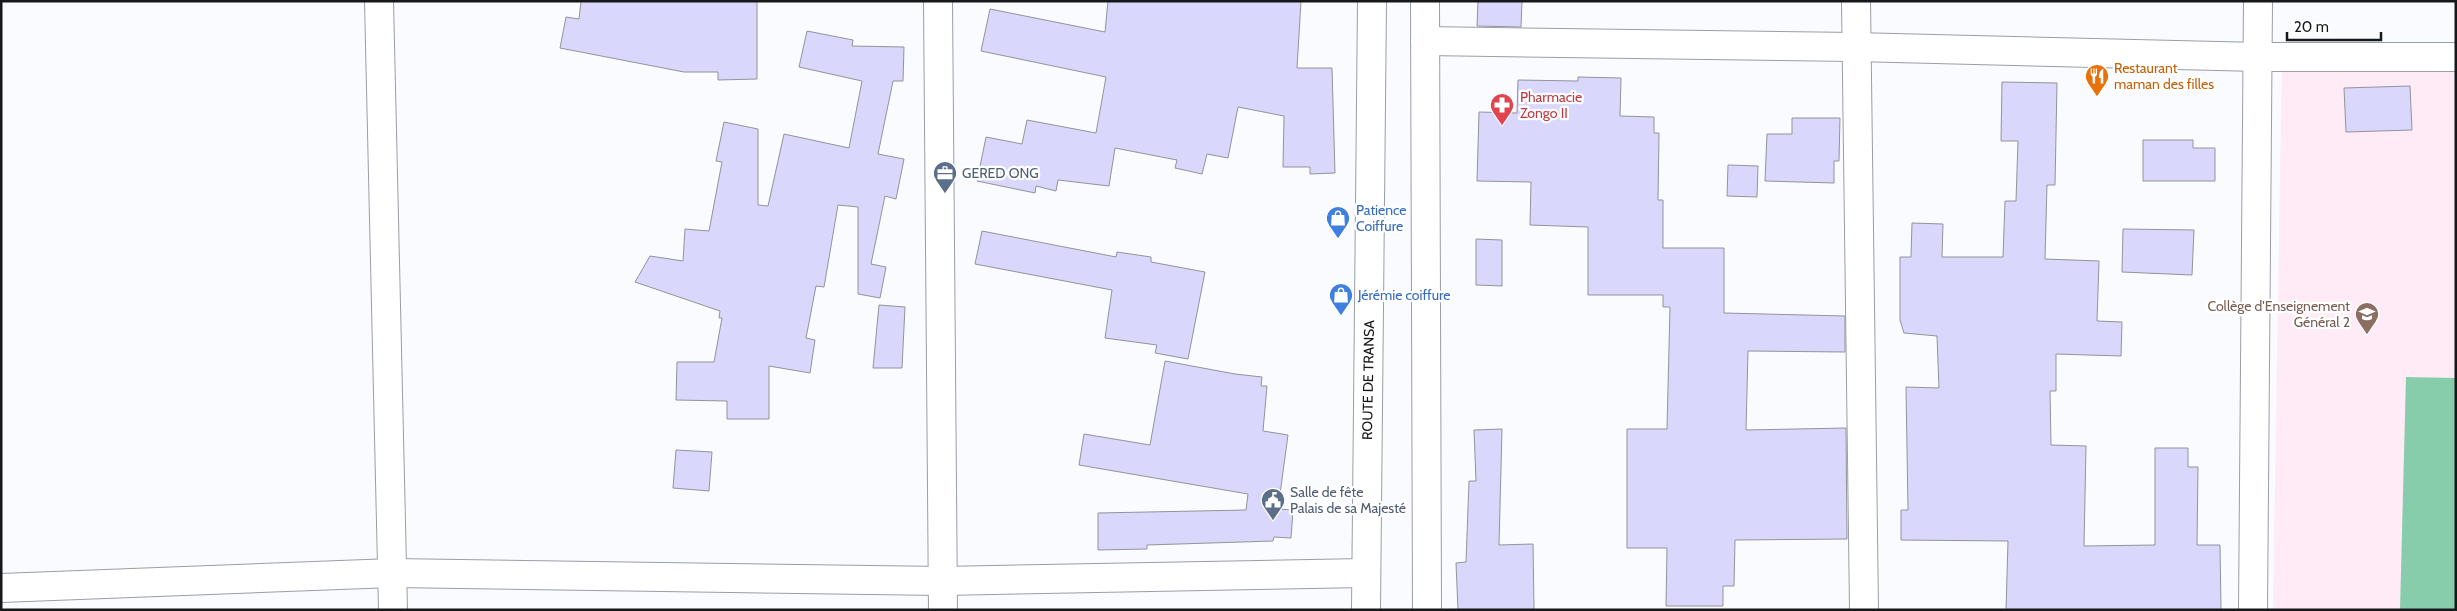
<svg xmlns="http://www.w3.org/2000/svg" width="2457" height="611" font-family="Cabin,sans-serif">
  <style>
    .education { fill: #feebf5 }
    .forest { fill: #87cdac }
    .building { fill: #d9d7fc; stroke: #93939a }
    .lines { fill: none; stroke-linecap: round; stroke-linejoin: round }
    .street-casing { stroke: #9a9ea5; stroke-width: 30 }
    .primary-casing { stroke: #9a9ea5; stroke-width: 30 }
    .street { stroke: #fff; stroke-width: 28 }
    .primary { stroke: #fff; stroke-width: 28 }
    .labels { text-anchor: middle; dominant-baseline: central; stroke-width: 4.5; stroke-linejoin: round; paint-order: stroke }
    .food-label { font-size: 14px; fill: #c56008; stroke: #fff; text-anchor: start }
    .health-label { font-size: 14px; fill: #be3a42; stroke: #fff; text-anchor: start }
    .service-label { font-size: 14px; fill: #4e5e75; stroke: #fff; text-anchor: start }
    .shop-label { font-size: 14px; fill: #366cbe; stroke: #fff; text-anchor: start }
    .education-label { font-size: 14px; fill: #785e54; stroke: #fff; text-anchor: end }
    .street-label { font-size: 14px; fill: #16181a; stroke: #fff }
  </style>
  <rect width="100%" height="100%" fill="#f9fbfe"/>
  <polygon class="education" points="2282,57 2456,60 2456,610 2273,610"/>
  <polygon class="forest" points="2406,377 2456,378 2456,610 2400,610"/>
  <g class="building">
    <polygon points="581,1 757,1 757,79 718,80 718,72 684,72 560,48 566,17 579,19"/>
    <polygon points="1108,1 1301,1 1297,68 1332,68 1335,173 1310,174 1310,167 1283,167 1284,116 1238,107 1228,158 1207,154 1202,174 1175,168 1177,160 1115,148 1109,186 1058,180 1056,191 1036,186 1035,193 977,181 986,137 1022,144 1027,120 1096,133 1106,77 981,51 990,9 1105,32"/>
    <polygon points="1478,1 1522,1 1521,27 1477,26"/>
    <polygon points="807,31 853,40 852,46 904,47 903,81 893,81 878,154 904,159 896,199 885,196 871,264 886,267 880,298 858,294 858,207 838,205 824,287 816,286 806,338 815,340 810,373 769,366 769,419 727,419 727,401 676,400 677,362 714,362 722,318 719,318 720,311 635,282 650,256 683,261 685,229 709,231 722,162 716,161 724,122 758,129 758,205 768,206 784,134 849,148 862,81 799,67"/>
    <polygon points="1578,77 1621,78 1620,116 1654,117 1654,133 1659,133 1658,200 1663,200 1663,248 1724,248 1724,313 1845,316 1845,352 1748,351 1746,430 1846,428 1847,539 1735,540 1734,586 1723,586 1723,606 1666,606 1667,548 1627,548 1627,429 1667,429 1670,307 1663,307 1663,295 1588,295 1588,227 1530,225 1531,182 1477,181 1479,112 1517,113 1518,80 1578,81"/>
    <polygon points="2002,82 2057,83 2055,185 2047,185 2045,259 2099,261 2097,321 2122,322 2121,356 2056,354 2056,391 2050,391 2051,445 2086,446 2084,546 2155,545 2155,448 2188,448 2188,467 2198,467 2197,545 2220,545 2221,610 2006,610 2008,541 1901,540 1901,510 1908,510 1906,387 1939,388 1937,336 1904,333 1900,320 1900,257 1911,257 1912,223 1943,224 1942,257 2003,257 2005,201 2016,201 2018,141 2001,141"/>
    <polygon points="2410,86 2412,130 2346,132 2344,88"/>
    <polygon points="1792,118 1840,118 1839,161 1834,161 1834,183 1765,181 1767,134 1792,134"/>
    <polygon points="2143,140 2193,140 2193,148 2215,148 2215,181 2143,181"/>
    <polygon points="1728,165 1758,166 1757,197 1727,196"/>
    <polygon points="2123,229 2194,230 2192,275 2122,272"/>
    <polygon points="982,231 1116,257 1117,252 1151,257 1151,262 1205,272 1188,359 1155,353 1157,345 1105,338 1112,290 975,264"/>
    <polygon points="1476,239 1502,240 1502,286 1476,285"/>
    <polygon points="879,305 905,307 902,368 873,368"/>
    <polygon points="1165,361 1235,374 1262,377 1261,386 1267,386 1263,431 1288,435 1278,509 1293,510 1291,538 1274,537 1273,541 1147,545 1147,549 1098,550 1098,513 1246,510 1248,494 1079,465 1084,434 1150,445"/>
    <polygon points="1502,429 1499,545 1533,544 1534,610 1458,610 1456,563 1466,562 1469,481 1476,481 1474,430"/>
    <polygon points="676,450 712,452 709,491 673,488"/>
  </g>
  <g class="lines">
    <g class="street-casing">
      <g id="street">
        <polyline points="379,1 393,610"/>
        <polyline points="938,1 943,610"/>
        <polyline points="1856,1 1864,610"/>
        <polyline points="1425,41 1855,47 2259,57 2456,57"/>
        <polyline points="1,588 393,573 942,581 1365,573"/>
        <polyline points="2253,610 2258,1"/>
      </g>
    </g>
    <g class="primary-casing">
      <g id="primary">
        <polyline points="1425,1 1427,610"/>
        <polyline points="1366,610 1372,1"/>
      </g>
    </g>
    <use href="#street" class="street"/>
    <use href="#primary" class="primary"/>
  </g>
  <defs>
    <g id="restaurant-pin" transform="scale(1.25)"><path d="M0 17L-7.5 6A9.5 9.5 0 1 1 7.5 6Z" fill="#e8710a" stroke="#fff"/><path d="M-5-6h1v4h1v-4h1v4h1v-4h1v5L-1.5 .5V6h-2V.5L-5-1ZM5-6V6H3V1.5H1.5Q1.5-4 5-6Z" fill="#fff"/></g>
    <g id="pharmacy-pin" transform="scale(1.25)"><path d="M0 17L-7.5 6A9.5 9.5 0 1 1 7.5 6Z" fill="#e0444e" stroke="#fff"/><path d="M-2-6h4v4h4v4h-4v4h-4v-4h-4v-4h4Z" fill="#fff"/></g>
    <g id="office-pin" transform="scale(1.25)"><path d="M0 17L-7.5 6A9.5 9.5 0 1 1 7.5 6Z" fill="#5c6f8a" stroke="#fff"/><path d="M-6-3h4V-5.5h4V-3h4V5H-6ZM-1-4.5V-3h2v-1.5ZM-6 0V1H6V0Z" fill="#fff"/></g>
    <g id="shop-pin" transform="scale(1.25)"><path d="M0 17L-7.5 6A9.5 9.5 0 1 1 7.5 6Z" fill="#3f7fe0" stroke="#fff"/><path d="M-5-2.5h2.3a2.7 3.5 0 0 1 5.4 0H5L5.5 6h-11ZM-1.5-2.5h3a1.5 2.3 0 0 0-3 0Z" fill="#fff"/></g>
    <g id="school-pin" transform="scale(1.25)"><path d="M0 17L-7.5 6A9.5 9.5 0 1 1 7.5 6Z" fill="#8d6e63" stroke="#fff"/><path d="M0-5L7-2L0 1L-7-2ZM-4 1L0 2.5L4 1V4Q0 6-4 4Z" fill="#fff"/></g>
    <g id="civic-pin" transform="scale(1.25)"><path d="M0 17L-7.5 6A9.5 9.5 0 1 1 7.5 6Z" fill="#5c6f8a" stroke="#fff"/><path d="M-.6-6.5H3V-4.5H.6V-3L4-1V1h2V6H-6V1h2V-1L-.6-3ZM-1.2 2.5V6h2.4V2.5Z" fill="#fff"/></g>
  </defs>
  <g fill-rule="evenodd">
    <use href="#restaurant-pin" x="2097" y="76"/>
    <use href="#pharmacy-pin" x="1502" y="105"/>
    <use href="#office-pin" x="945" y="173"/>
    <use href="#shop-pin" x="1338" y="218"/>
    <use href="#shop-pin" x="1341" y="295"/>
    <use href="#school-pin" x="2367" y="314"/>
    <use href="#civic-pin" x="1273" y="500"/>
  </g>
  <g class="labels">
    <g class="food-label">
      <text x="2114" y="68">Restaurant<tspan x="2114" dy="16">maman des filles</tspan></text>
    </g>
    <g class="health-label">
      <text x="1520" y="97">Pharmacie<tspan x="1520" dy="16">Zongo II</tspan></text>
    </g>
    <g class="service-label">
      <text x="962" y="173">GERED ONG</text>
      <text x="1290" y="492">Salle de fête<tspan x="1290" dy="16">Palais de sa Majesté</tspan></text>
    </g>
    <g class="shop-label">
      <text x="1356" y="210">Patience<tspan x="1356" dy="16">Coiffure</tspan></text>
      <text x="1358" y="295">Jérémie coiffure</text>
    </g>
    <g class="education-label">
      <text x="2350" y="306">Collège d'Enseignement<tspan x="2350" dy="16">Général 2</tspan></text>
    </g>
    <g class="street-label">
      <text transform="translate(1368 380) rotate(-89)">ROUTE DE TRANSA</text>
    </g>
  </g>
  <rect width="2457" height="611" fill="none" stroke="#16181a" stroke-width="5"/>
  <path d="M2287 32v8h94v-8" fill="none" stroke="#16181a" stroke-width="2.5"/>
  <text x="2294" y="32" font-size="15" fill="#16181a" stroke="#ffffff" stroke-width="4" paint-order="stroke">20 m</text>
</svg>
